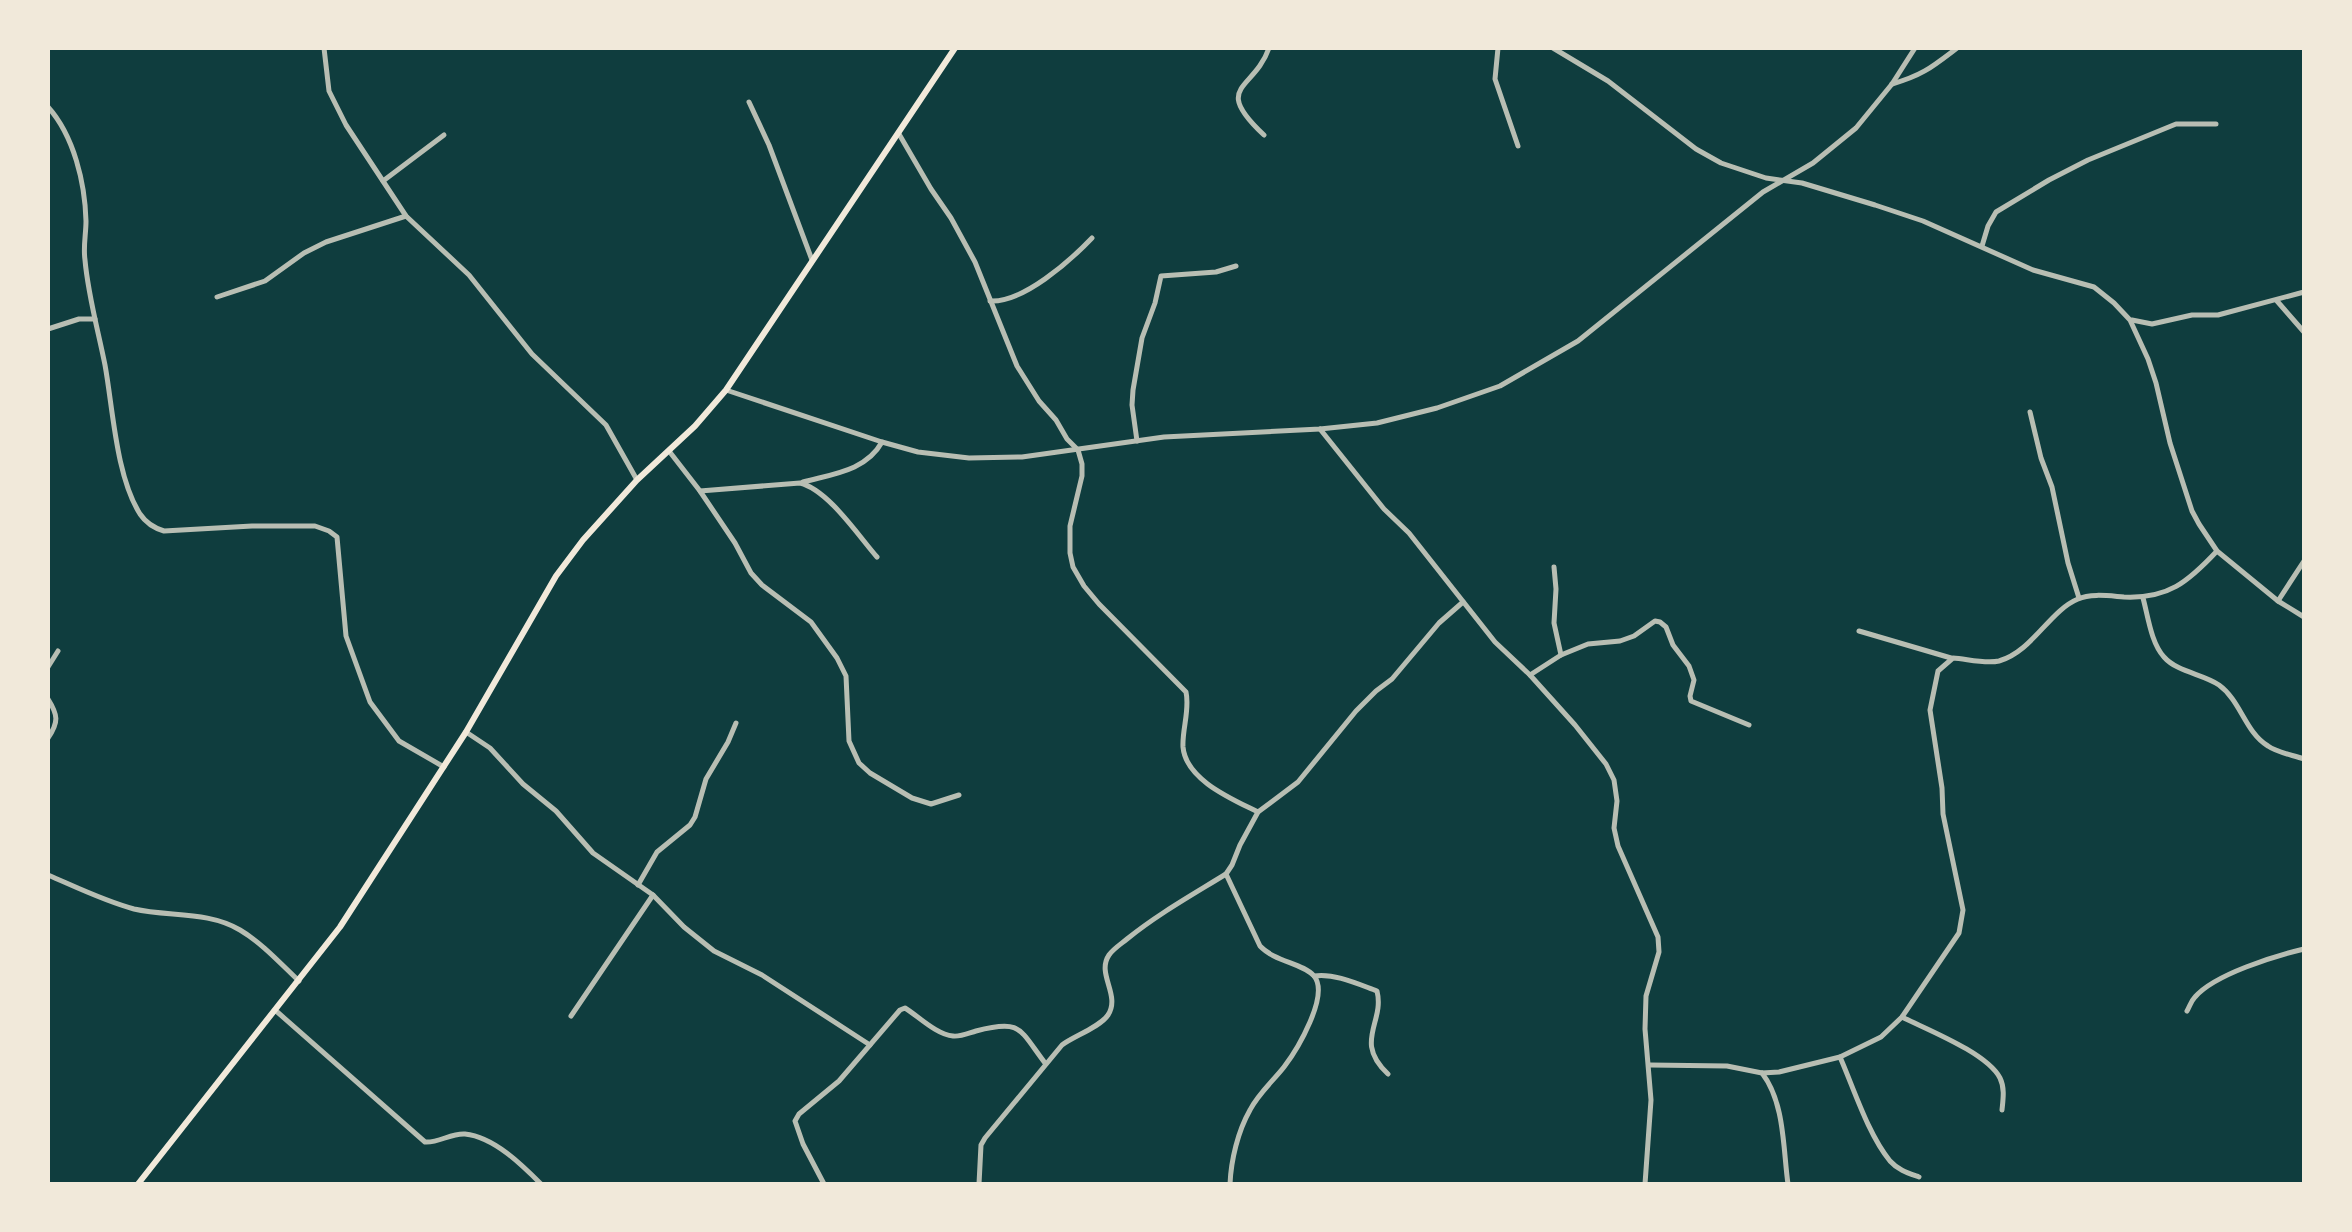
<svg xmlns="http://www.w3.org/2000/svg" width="2352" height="1232" font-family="'Noto Sans',sans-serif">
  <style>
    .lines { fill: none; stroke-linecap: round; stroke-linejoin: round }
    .minor { stroke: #b8beb3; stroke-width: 5 }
    .tertiary { stroke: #b8beb3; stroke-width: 5 }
    .secondary { stroke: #f1e9da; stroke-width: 6 }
  </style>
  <rect width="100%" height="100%" fill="#0f3d3e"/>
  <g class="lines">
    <g class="minor">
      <polyline points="324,48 329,91 346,125 406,216 469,275 532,354 606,425 637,480"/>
      <polyline points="1498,48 1495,79 1518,146"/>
      <polyline points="1553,48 1608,81 1696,149 1721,163 1766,178 1802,183 1875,205 1923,221 2033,270 2094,287 2114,303 2130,320 2148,359 2156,383 2170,443 2192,511 2199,524 2217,551 2278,601 2304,617"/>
      <path d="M 1892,84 C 1923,75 1932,67 1957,48"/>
      <polyline points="749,102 769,145 812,260"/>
      <path d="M 48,107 C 74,136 85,183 86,221 C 86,234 83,247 85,260 C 88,295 98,330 105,365 C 113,409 116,476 140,514 C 146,523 154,528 164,531 L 252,526 L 315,526 L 329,531 L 337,537 L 346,636 L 370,702 L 399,741 L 444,767"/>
      <path d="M 899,134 L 931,189 L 951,218 L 975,262 L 1017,366 L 1039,401 L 1056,420 L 1067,439 L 1078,450 L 1082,464 L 1082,476 L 1070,526 L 1070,553 L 1073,567 L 1084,586 L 1099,604 L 1186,692 C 1190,710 1182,729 1183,747 C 1186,780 1232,799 1258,812"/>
      <path d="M 1264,135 C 1211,85 1254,91 1269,48"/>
      <polyline points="383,181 444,135"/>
      <polyline points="1982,246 1988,226 1996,212 2049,180 2088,160 2176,124 2216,124"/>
      <polyline points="217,297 265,281 304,253 326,242 406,216"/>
      <path d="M 990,301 C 1023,303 1070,261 1092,238"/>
      <polyline points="2277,301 2304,332"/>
      <polyline points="2132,320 2152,324 2192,315 2218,315 2304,292"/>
      <polyline points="48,329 79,319 95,319"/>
      <polyline points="2030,412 2041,458 2052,487 2068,563 2079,598"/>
      <polyline points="1320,429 1384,509 1409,533 1495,642 1530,675 1575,725 1606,764 1614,780 1617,801 1614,828 1618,846 1658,937 1659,952 1646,996 1645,1029 1651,1100 1645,1184"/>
      <polyline points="1137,441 1132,405 1133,390 1142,338 1155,303 1161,276 1216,272 1236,266"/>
      <polyline points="669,451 700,491 735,543 751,573 762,585 811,622 837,658 846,676 849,741 859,763 870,773 912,798 931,804 959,795"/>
      <path d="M 803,482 C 832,474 866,471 882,442"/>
      <path d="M 700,491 L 800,483 C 828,490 857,534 877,557"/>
      <polyline points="1554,567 1556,589 1554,623 1561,655"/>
      <path d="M 2143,598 C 2148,616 2151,643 2164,657 C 2177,672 2203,674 2219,685 C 2241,701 2245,732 2268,746 C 2278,753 2293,755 2304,759"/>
      <polyline points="2278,601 2304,561"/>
      <polyline points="1859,631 1951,658"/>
      <polyline points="48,667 58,651"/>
      <polyline points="1530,675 1561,655 1588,644 1620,641 1634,636 1655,621 1660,622 1666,627 1673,645 1689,666 1694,680 1690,696 1691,701 1749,725"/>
      <path d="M 48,699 C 58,715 59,722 48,738"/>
      <polyline points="466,732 490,748 523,784 556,811 593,853 653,895 684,927 714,951 762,975 870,1045"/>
      <path d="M 1226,874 L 1260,946 C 1275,962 1303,963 1314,976 C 1330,995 1297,1050 1284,1067 C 1273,1081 1258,1094 1250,1110 C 1238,1131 1231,1160 1230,1184"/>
      <polyline points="638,885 657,852 690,825 695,817 706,779 728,742 736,723"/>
      <path d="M 1314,976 C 1335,973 1358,984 1377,991 C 1385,1023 1353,1041 1388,1074"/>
      <path d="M 275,1010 L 425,1142 C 439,1143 451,1133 465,1134 C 494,1137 522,1165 541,1184"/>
      <path d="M 2187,1011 C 2190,1006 2191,1001 2195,997 C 2215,974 2275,956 2304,949"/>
      <polyline points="571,1016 653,895"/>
      <path d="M 1902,1017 C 1928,1030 1987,1053 2000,1078 C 2005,1088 2003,1100 2002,1110"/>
      <path d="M 1840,1057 C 1854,1089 1868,1134 1890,1161 C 1898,1170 1908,1173 1919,1177"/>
      <path d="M 1650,1065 L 1727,1066 L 1762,1073 L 1779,1072 L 1840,1057 L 1881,1037 L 1902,1017 L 1959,933 L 1963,910 L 1943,814 L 1942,788 L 1930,710 L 1938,671 L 1953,658 C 1967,659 1985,664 1999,661 C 2033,651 2049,611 2078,599 C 2091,593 2110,596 2124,597 C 2168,599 2188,582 2217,551"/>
      <path d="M 1762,1073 C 1785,1103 1783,1149 1788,1184"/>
      <path d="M 824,1184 L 803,1144 L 795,1121 L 799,1114 L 839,1081 L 900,1010 L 905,1008 C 918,1016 937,1035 953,1036 C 960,1037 969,1033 976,1031 C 1022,1019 1019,1029 1045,1063"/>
      <path d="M 979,1184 L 981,1145 L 985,1138 L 1062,1045 C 1074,1036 1100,1027 1108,1015 C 1121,995 1096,974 1109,955 C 1113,949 1121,944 1127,939 C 1158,914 1192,895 1226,874 L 1232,865 L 1240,845 L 1258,812 L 1298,782 L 1356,711 L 1376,691 L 1392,679 L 1439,623 L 1463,602"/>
    </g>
    <g class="tertiary">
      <polyline points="726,390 882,442 918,452 969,458 1022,457 1164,437 1320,429 1377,423 1437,408 1500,386 1578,341 1763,192 1813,163 1856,128 1892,84 1915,48"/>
      <path d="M 48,875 C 76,887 104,901 134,909 C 169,917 208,911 240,930 C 262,943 280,963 299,981"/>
    </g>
    <polyline class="secondary" points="138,1184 340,927 466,732 556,576 583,540 637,480 695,426 726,390 955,48"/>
  </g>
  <rect width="2352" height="1232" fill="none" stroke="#f1e9da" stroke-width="100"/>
</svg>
